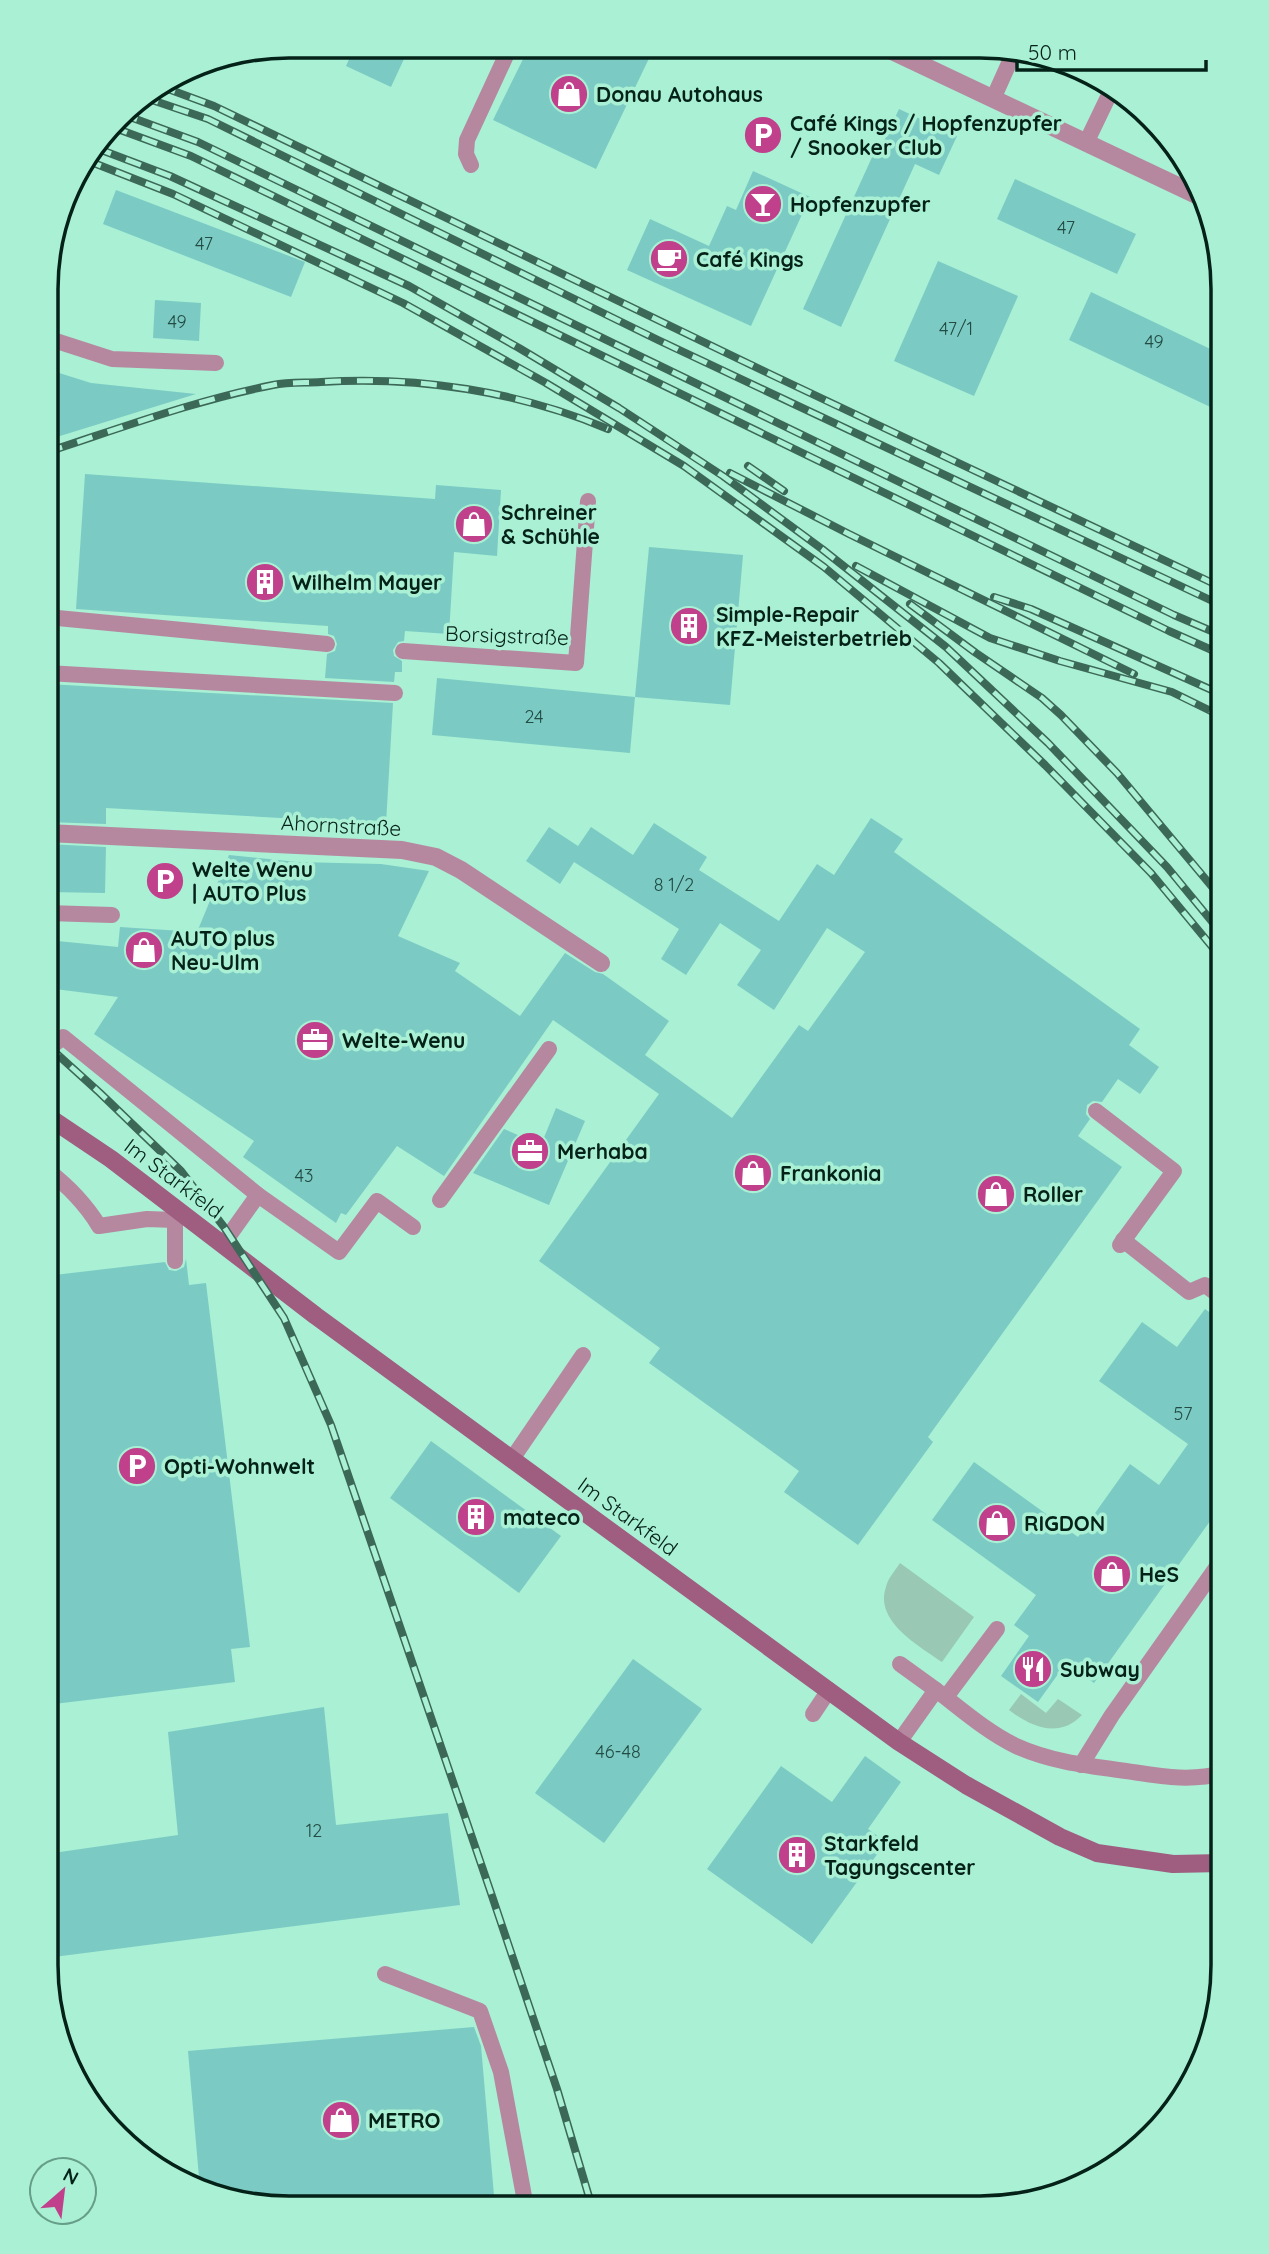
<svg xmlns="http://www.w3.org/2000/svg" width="1269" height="2254" font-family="Quicksand,sans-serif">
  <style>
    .green { fill: #99c8b5 }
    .building { fill: #7bcbc4 }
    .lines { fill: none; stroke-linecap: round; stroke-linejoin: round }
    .service { stroke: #b6889f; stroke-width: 16 }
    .minor { stroke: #b6889f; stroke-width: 18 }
    .secondary { stroke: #9f5d80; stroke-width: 18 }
    .rail-casing { stroke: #3c6858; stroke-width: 8 }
    .rail { stroke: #a9f0d4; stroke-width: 5; stroke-dasharray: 16; stroke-linecap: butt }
    .labels { text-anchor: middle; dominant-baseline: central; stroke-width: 7; stroke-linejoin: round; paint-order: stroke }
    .number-label { font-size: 18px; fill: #224c44 }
    .poi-label { font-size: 21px; font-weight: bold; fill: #052219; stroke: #a9f0d4; text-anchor: start }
    .street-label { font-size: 21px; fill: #052219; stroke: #a9f0d4 }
    .rim { fill: none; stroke: #052219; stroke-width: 3.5 }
  </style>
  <rect width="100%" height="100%" fill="#a9f0d4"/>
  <g class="green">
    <path d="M 900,1563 L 974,1617 L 942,1662 C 919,1646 874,1621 886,1587 C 888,1578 895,1571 900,1563 Z"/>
    <path d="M 1021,1694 L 1046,1713 L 1058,1699 L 1082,1715 C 1059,1739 1031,1727 1009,1710 Z"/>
  </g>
  <g class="building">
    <polygon points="355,46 410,46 391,87 346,66"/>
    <polygon points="529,47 654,48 596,169 493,120"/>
    <polygon points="899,109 957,136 939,175 915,164 841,327 803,309 873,155 877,156"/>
    <polygon points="753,171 810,197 751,326 627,270 650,219 709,246 727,206 736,210"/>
    <polygon points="1015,179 1136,234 1117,274 997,219"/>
    <polygon points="116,190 305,262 291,297 103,224"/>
    <polygon points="938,261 1018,296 974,396 894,361"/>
    <polygon points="1091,292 1223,355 1223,413 1069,340"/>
    <polygon points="155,300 201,303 199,341 153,338"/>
    <polygon points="56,372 91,383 196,394 47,440 47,383"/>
    <polygon points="85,474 435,499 436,485 501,490 497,556 454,552 449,634 405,631 404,641 398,642 393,650 394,656 402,661 402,672 395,672 394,682 325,678 327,654 335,651 337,644 334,636 328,634 328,626 76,609"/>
    <polygon points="649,547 743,555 730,705 635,697"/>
    <polygon points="437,678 635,697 630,753 432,735"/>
    <polygon points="47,684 393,703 386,824 106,808 106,824 47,822"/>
    <polygon points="871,818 903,839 894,852 1140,1029 1129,1045 1159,1067 1140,1094 1118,1079 1102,1102 1093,1101 1087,1105 1086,1114 1090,1119 1078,1136 1122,1167 928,1437 933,1442 858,1545 784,1492 799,1471 649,1363 660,1348 539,1261 659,1094 553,1020 444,1176 397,1146 346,1215 341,1213 336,1223 243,1157 254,1141 94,1034 118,997 47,988 47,940 118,947 120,927 197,932 229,855 297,862 381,864 429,871 398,936 460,963 455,971 520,1016 565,953 595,972 603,974 669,1021 645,1055 732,1118 799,1025 808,1031 865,952 827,928 774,1010 737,985 761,950 720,923 686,975 661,959 679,929 574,862 560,884 526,861 549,827 578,846 591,827 633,855 654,823 707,857 699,870 779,921 817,864 834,875"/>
    <polygon points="47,844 106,847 105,893 47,892"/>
    <polygon points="556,1108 585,1121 549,1205 473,1173 504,1129 541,1145"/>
    <polygon points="186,1259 189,1285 206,1283 250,1647 231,1649 235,1682 46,1705 46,1276 165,1262 169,1270 176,1271 184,1267"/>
    <polygon points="1205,1309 1223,1322 1223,1503 1094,1683 1066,1663 1038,1702 1001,1676 1029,1636 1014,1625 1036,1595 932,1520 974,1462 1078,1537 1130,1464 1159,1485 1188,1444 1099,1381 1142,1322 1177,1347"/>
    <polygon points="431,1441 561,1536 519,1593 390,1498"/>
    <polygon points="633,1659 702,1709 604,1843 535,1793"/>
    <polygon points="324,1707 336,1825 448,1813 460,1905 46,1958 46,1854 178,1835 168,1732"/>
    <polygon points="865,1756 901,1782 868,1829 886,1842 812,1944 707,1869 781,1766 832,1802"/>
    <polygon points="474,2027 481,2046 495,2207 256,2206 200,2189 188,2051"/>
  </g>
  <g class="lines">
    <g class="service">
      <polyline points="993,99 1015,50"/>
      <polyline points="1086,143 1111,91"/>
      <polyline points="471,165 466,154 467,140 510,47"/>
      <polyline points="47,338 112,359 216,363"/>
      <polyline points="47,617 327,644"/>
      <polyline points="403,651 576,663 588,501"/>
      <polyline points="47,673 395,693"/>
      <polyline points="47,913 112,915"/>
      <polyline points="47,1050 63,1037 258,1195 339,1252 377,1201 413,1227"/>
      <polyline points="1096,1111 1174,1171 1120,1245"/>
      <path d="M 46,1169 C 67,1185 85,1203 99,1226 L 147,1219 L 175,1220 L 181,1212"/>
      <polyline points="440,1200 549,1049"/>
      <polyline points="175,1220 175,1261"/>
      <polyline points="1123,1240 1189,1292 1205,1285 1223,1298"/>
      <polyline points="223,1244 258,1195"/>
      <polyline points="512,1459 583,1355"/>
      <polyline points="900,1664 936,1690"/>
      <polyline points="946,1697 997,1629"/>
      <polyline points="813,1714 829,1690"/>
      <path d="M 899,1742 L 936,1690 C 961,1709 987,1732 1016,1746 C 1051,1762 1089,1766 1126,1771 C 1160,1776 1189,1782 1223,1773"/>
      <polyline points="1081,1765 1112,1715 1223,1558"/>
      <polyline points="385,1974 480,2011 501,2072 526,2207"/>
      <polyline points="51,1998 52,1998"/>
    </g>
    <g class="minor">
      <polyline points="888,49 1203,198"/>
      <polyline points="47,833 402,850 436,857 461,870 601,963"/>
    </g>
    <polyline class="secondary" points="47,1116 111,1159 316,1316 814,1680 899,1742 966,1785 1060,1837 1097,1853 1173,1864 1223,1863"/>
    <g class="rail-casing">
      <g id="rail">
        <polyline points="160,86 214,106 770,374 1223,588"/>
        <polyline points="143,97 208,119 658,340 1223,606"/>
        <polyline points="122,114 198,142 1174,615 1223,636"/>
        <polyline points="112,127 191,156 1169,631 1223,655"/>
        <polyline points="96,148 170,176 409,286 519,348 619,408 723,476 822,549 946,647 1048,743 1167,867 1223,935"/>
        <polyline points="86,160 173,194 403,303 546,383 684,466 824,567 939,663 1045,765 1151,873 1223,960"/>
        <path d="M 47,452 C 121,428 196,400 273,385 C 288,382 305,383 321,382 C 418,376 517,391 608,429"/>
        <polyline points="748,466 784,491"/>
        <polyline points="730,473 849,534 1134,674"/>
        <polyline points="856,566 990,638 1060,661 1172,692 1223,717"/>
        <polyline points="994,597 1031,609 1223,695"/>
        <polyline points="910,604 976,653 1042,698 1061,715 1117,773 1223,900"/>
        <polyline points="47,1045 100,1093 181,1171 224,1227 284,1318 331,1425 491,1893 557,2089 592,2207"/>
      </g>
    </g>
    <use href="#rail" class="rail"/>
  </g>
  <defs>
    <g id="shop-disc" transform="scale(2.0125)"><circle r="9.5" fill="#c0408b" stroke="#a9f0d4"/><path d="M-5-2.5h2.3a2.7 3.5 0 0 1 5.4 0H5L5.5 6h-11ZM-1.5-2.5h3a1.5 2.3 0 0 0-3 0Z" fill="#fff"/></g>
    <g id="parking-disc" transform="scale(2.0125)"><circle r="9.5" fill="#c0408b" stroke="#a9f0d4"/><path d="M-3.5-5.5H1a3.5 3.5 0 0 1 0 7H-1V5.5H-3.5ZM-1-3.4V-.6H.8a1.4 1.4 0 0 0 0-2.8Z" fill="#fff"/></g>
    <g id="bar-disc" transform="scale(2.0125)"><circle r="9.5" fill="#c0408b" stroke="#a9f0d4"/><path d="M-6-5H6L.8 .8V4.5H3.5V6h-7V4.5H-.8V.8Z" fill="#fff"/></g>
    <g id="cafe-disc" transform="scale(2.0125)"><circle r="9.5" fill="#c0408b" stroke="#a9f0d4"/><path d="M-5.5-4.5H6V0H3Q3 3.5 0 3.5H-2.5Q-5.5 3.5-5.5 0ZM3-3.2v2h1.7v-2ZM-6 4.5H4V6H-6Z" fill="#fff"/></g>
    <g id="building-disc" transform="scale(2.0125)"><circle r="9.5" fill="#c0408b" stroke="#a9f0d4"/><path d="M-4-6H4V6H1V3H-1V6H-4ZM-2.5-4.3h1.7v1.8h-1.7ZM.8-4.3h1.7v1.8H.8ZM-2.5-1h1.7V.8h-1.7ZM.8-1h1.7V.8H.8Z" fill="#fff"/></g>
    <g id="office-disc" transform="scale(2.0125)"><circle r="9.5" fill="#c0408b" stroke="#a9f0d4"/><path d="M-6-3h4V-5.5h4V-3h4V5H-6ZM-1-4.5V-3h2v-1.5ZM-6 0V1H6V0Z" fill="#fff"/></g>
    <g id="restaurant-disc" transform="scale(2.0125)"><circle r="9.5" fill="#c0408b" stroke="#a9f0d4"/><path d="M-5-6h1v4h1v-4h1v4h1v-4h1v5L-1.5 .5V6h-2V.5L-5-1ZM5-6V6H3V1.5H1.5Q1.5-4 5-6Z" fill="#fff"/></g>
  </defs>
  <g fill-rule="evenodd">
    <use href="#shop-disc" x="569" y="94"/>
    <use href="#parking-disc" x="763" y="135"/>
    <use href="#bar-disc" x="763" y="204"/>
    <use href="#cafe-disc" x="669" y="259"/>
    <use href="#shop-disc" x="474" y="524"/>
    <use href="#building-disc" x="265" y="582"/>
    <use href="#building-disc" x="689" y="626"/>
    <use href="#parking-disc" x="165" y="881"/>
    <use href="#shop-disc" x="144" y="950"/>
    <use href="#office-disc" x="315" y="1040"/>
    <use href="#office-disc" x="530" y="1151"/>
    <use href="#shop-disc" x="753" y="1173"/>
    <use href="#shop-disc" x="996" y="1194"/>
    <use href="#parking-disc" x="137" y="1466"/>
    <use href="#building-disc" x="476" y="1517"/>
    <use href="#shop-disc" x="997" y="1523"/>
    <use href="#shop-disc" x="1112" y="1574"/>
    <use href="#restaurant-disc" x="1033" y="1669"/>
    <use href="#building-disc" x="797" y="1855"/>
    <use href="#shop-disc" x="341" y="2120"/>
  </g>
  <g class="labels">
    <g class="number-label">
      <text x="1066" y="227">47</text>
      <text x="204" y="243">47</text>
      <text x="177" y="321">49</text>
      <text x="956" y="328">47/1</text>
      <text x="1154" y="341">49</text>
      <text x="534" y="716">24</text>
      <text x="674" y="884">8 1/2</text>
      <text x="304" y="1175">43</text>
      <text x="1183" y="1413">57</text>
      <text x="618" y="1751">46-48</text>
      <text x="314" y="1830">12</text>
    </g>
    <g class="poi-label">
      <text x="596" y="94">Donau Autohaus</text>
      <text x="790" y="123">Café Kings / Hopfenzupfer<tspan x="790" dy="24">/ Snooker Club</tspan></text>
      <text x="790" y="204">Hopfenzupfer</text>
      <text x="696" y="259">Café Kings</text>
      <text x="501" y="512">Schreiner<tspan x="501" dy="24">&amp; Schühle</tspan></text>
      <text x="292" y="582">Wilhelm Mayer</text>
      <text x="716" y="614">Simple-Repair<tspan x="716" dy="24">KFZ-Meisterbetrieb</tspan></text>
      <text x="192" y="869">Welte Wenu<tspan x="192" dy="24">| AUTO Plus</tspan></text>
      <text x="171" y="938">AUTO plus<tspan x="171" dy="24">Neu-Ulm</tspan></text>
      <text x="342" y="1040">Welte-Wenu</text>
      <text x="557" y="1151">Merhaba</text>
      <text x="780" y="1173">Frankonia</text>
      <text x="1023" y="1194">Roller</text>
      <text x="164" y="1466">Opti-Wohnwelt</text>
      <text x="503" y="1517">mateco</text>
      <text x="1024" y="1523">RIGDON</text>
      <text x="1139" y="1574">HeS</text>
      <text x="1060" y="1669">Subway</text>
      <text x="824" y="1843">Starkfeld<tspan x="824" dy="24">Tagungscenter</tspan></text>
      <text x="368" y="2120">METRO</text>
    </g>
    <g class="street-label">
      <text transform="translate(507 635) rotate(2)">Borsigstraße</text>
      <text transform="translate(341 825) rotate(3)">Ahornstraße</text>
      <text transform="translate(174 1178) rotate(37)">Im Starkfeld</text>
      <text transform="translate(628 1516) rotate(36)">Im Starkfeld</text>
    </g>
  </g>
  <path d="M0 0H1269V2254H0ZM289 58H980A231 231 0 0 1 1211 289V1965A231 231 0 0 1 980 2196H289A231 231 0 0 1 58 1965V289A231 231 0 0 1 289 58Z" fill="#a9f0d4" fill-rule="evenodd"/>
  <path class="rim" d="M289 58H980A231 231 0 0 1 1211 289V1965A231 231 0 0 1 980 2196H289A231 231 0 0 1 58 1965V289A231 231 0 0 1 289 58Z"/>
  <g transform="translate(63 2191) rotate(28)"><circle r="33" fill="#a9f0d4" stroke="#679e89" stroke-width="2"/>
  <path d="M0-5L12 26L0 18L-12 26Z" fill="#c0408b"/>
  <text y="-10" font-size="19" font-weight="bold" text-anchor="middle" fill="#052219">N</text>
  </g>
  <path d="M1017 60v10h189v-10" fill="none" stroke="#052219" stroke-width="3.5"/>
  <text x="1028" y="60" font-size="21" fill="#052219" stroke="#a9f0d4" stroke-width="5" paint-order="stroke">50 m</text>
</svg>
